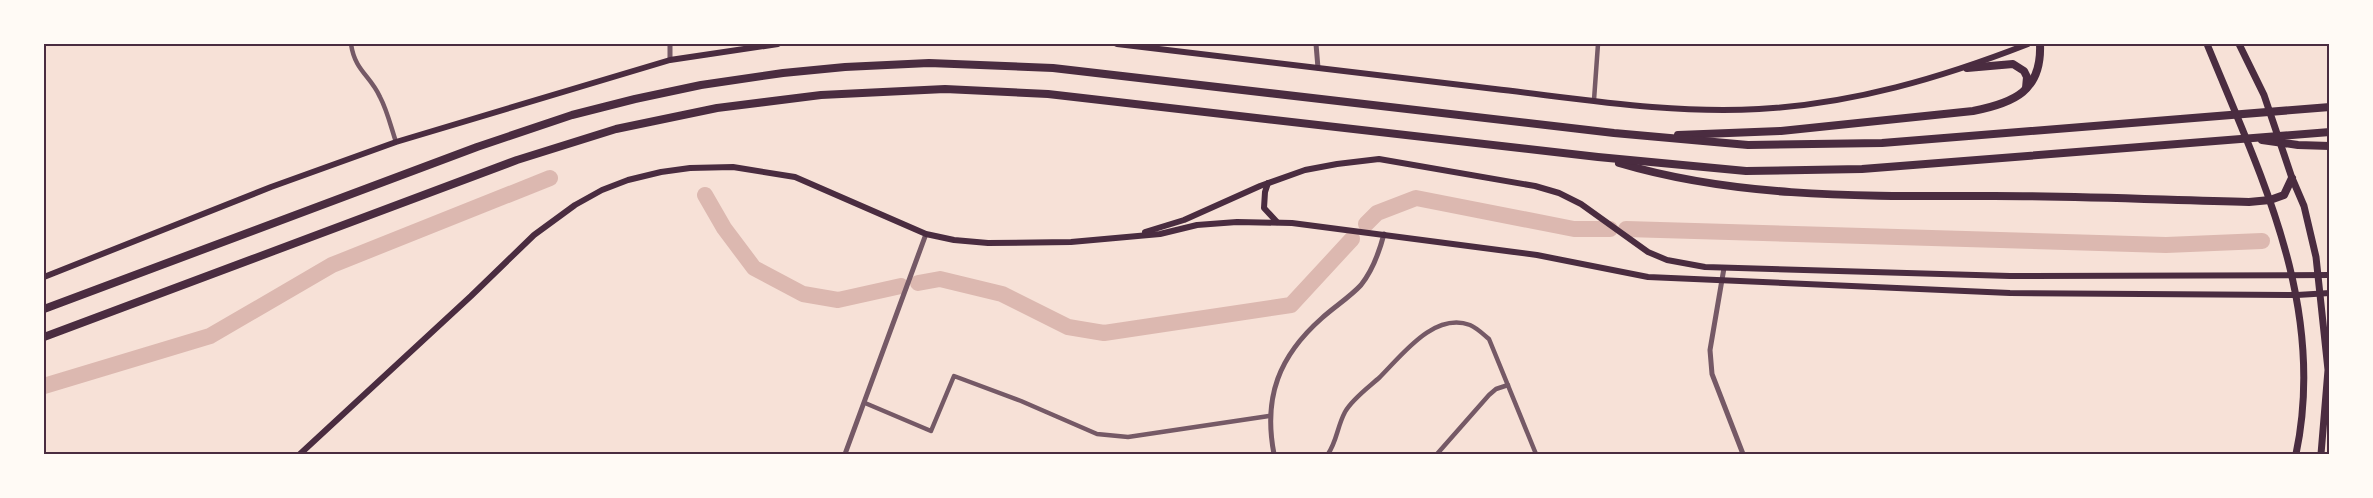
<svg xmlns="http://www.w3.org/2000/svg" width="2373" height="498" font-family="'Noto Serif',serif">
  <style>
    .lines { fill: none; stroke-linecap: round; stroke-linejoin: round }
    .river { stroke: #dcb8b0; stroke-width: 16 }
    .minor { stroke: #755966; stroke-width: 4.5 }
    .tertiary { stroke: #755966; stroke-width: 5 }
    .secondary { stroke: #4a2c40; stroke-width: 6 }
    .primary { stroke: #4a2c40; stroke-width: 7 }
    .motorway { stroke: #4a2c40; stroke-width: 8 }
    .neatline { fill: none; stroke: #4a2c40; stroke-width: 2 }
  </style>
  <rect width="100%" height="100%" fill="#f7e1d7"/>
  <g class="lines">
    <g class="river">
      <polyline points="705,195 724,228 754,268 803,294 838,300 901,286"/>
      <polyline points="1366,224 1377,213 1416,198 1574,229 1610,229"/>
      <polyline points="1626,229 2166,245 2262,241"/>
      <polyline points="918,283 940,279 1002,294 1068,327 1104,333 1291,305 1352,239"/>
      <polyline points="44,386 210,336 332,265 550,178"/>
    </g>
    <g class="minor">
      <path d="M 351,44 C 355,71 370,75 380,97 C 387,110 391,127 396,142"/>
      <polyline points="1594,100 1598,44"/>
      <polyline points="865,403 931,431 954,376 1021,401 1097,434 1128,437 1269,416"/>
      <path d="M 1328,454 C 1337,441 1337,427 1345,412 C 1352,399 1369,387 1380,377 C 1403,354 1434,312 1470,325 C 1477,328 1483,334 1489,339 L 1536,454"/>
      <polyline points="1437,454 1489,395 1496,389 1508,385"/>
    </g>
    <g class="tertiary">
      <polyline points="670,44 670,60"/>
      <polyline points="1316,44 1318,68"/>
      <polyline points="1724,268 1710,350 1712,374 1743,454"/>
      <polyline points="845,454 926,234"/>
      <path d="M 1274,454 C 1263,397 1279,356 1322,318 C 1334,307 1350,297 1361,285 C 1373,270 1379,253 1384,234"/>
    </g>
    <g class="secondary">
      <path d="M 1117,44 C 1243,59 1369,74 1495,89 C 1582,99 1671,114 1759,109 C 1852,104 1941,78 2028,44"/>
      <polyline points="1268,183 1265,192 1264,208 1277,222"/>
      <polyline points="1145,232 1184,220 1260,186 1305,170 1337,164 1379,159 1535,186 1559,193 1581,204 1648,252 1667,260 1705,267 2010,276 2330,275"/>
      <polyline points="44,277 271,187 396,142 670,60 778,44"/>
      <polyline points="300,454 471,296 534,235 575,205 602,190 628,180 661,172 690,168 733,167 795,177 926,234 954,240 988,243 1071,242 1160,234 1197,225 1237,222 1292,223 1537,255 1648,277 2010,293 2297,295 2330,293"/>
    </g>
    <g class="primary">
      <path d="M 2207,44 C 2261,176 2327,307 2296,454"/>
      <polyline points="2239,44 2264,95 2292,178 2304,206 2316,257 2328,370 2321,454"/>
    </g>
    <g class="motorway">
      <polyline points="1967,68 2013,64 2024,71 2027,77 2026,88"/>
      <path d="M 1678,135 L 1781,131 L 1973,111 C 2014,103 2042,91 2040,44"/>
      <polyline points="2262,140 2298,145 2330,146"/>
      <path d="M 1619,163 C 1740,199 1868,196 1994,196 C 2079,196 2164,200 2249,202 L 2270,200 L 2284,195 L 2292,178"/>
      <polyline points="44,309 477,147 572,115 635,99 701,85 783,73 845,67 929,63 1053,68 1614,133 1748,145 1882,143 2330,107"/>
      <polyline points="44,337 517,160 616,129 717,108 821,95 945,89 1048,94 1598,157 1746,171 1862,169 2330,132"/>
    </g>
  </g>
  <rect width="2373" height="498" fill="none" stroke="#fffaf5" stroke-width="90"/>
  <rect x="45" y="45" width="2283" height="408" class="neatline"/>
</svg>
